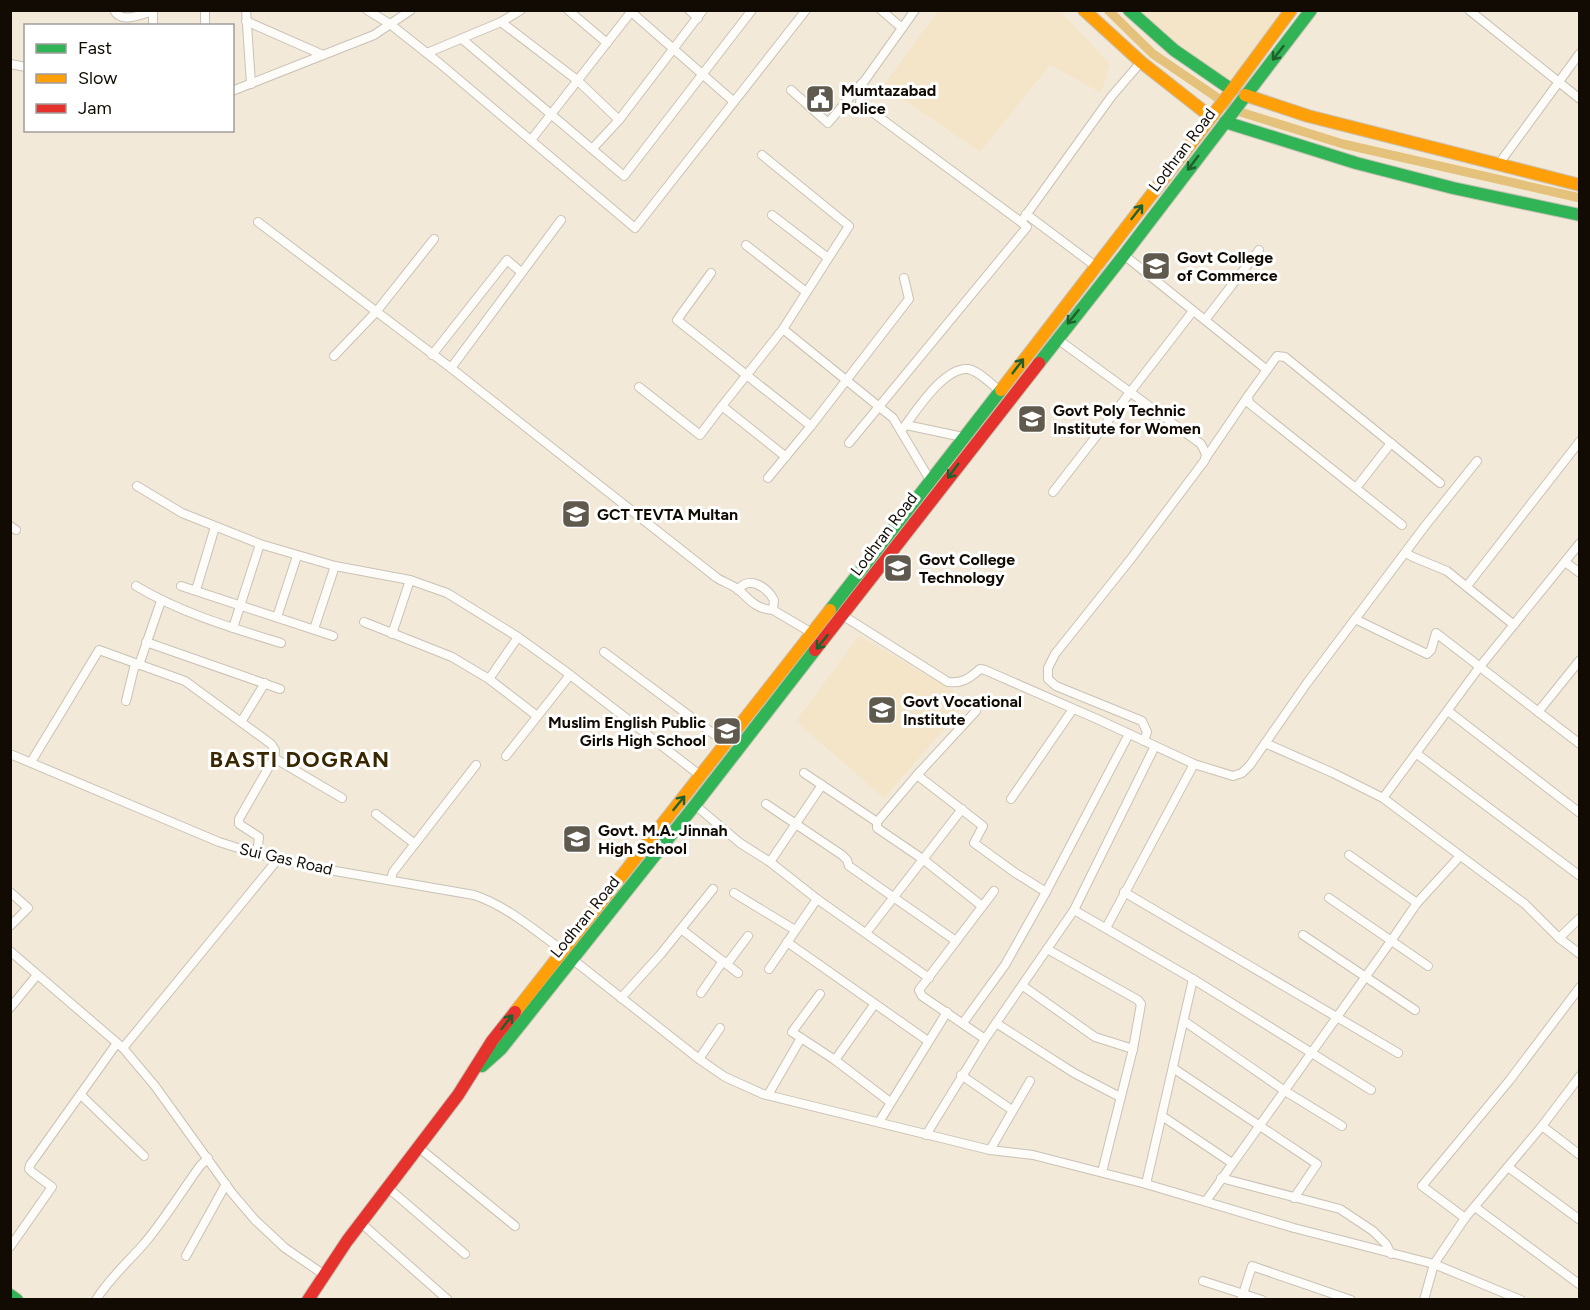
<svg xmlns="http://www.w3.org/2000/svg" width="1590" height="1310" font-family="Figtree,sans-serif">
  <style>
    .built { fill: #f4e5c9 }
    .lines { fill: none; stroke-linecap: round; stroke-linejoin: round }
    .canal { stroke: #e5c27c; stroke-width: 9 }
    .street-casing { stroke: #c9c2b5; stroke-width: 10 }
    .fast-casing { stroke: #c9c2b5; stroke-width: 14 }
    .slow-casing { stroke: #c9c2b5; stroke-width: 14 }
    .jam-casing { stroke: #c9c2b5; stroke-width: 14 }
    .street { stroke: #fdfcf9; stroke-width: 8 }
    .fast { stroke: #30b455; stroke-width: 12 }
    .slow { stroke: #ff9f0a; stroke-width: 12 }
    .jam { stroke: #e5322d; stroke-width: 12 }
    .oneway { stroke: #20602c }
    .labels { text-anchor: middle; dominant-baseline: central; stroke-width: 6; stroke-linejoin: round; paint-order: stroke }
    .poi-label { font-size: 16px; font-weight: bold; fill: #110b03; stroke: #fff; text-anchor: start }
    .street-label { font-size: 16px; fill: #110b03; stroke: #fff }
    .district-label { font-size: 22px; font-weight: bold; letter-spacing: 1.5px; fill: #392700; stroke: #fff }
  </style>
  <rect width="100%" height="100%" fill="#f2e9d8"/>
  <g class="built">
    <polygon points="938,11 1060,11 1110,64 1101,93 1050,65 980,152 883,86"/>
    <polygon points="1141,11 1284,11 1231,81 1195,58 1150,20"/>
    <polygon points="859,636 969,700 884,798 796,721"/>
  </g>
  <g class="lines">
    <polyline class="canal" points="1108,10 1153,54 1237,111 1343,144 1580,198"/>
    <g class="street-casing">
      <g id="street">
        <path d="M 114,10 C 121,24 140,15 153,11"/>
        <polyline points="205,10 205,26"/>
        <polyline points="246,10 251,84"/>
        <polyline points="367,10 390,24 438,62 635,228 806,10"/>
        <polyline points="568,10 607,43"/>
        <polyline points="629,10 733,101"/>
        <polyline points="689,10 698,18"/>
        <polyline points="881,10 902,28"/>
        <polyline points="915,10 863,83 860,103 1021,222 1111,97 1141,62"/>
        <polyline points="1469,10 1580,99"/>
        <polyline points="246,21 323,55"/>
        <polyline points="501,22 577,80 619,120"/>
        <polyline points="153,24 153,10"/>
        <polyline points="462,39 624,176 752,10"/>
        <polyline points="427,53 501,22 521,10"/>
        <polyline points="10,64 26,67"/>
        <polyline points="791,90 828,123 862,83"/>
        <polyline points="232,91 374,35 411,10"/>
        <polyline points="531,140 631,12"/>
        <polyline points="593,148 619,120 703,10"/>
        <polyline points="762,155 849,226 783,329 893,418 930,480"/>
        <polyline points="1498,165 1580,53"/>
        <polyline points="1026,214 1098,268"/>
        <polyline points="772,215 828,258"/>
        <path d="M 258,222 L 451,368 L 717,578 C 723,582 733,585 739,590 C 750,600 756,609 773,610 L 812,633"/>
        <polyline points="746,245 806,292"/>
        <polyline points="1124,255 1267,370"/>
        <polyline points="711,273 677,320 811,426"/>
        <polyline points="1205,320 1259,250"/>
        <polyline points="783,329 722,406 786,457"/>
        <polyline points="1056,338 1201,444 1206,454 1205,460 1130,560 1055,654 1048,668 1048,679 1056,686 1142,721 1147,732 1144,741"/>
        <polyline points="432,355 507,260 521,272"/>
        <polyline points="334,356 376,312 434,239"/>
        <polyline points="451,368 561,220"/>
        <polyline points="639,387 700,435 722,406"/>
        <polyline points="906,425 963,437"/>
        <path d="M 901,431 C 915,413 943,367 968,369 C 979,371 991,384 999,390"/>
        <polyline points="849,443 1027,227 1021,222"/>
        <polyline points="1205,459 1248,396"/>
        <polyline points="768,478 811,426 909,299 904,278"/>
        <polyline points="137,486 182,513 260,544 335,566 410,580 447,593 518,637 565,671 701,776"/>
        <polyline points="1356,488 1391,443"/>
        <polyline points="1053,492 1193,311"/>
        <polyline points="1402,525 1249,403 1248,396 1277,356 1285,357 1440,483"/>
        <polyline points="10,526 16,530"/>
        <polyline points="1406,553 1413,557 1447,571 1514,625"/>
        <polyline points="1565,562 1580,573"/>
        <path d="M 136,586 C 181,613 232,628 281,643"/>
        <polyline points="181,586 333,636"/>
        <polyline points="1467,586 1580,441"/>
        <polyline points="196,590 215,527"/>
        <path d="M 738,590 C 749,575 767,587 774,600 L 773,610"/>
        <path d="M 842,615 L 948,682 C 962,684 970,678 980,669 L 985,670 L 1097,719 L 1194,764 L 1233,776 L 1242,773 L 1250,765 L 1307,683 L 1425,526 L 1477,461"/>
        <polyline points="277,617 297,556"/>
        <polyline points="1355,619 1427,654 1431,650 1436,633 1580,744"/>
        <polyline points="364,622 452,657 489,679 537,716"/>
        <polyline points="233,628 260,544"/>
        <polyline points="314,629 335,566"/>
        <polyline points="392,634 410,580"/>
        <polyline points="146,642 280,689"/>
        <polyline points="604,652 727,744"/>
        <polyline points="139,665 161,601"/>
        <polyline points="489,679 518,637"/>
        <polyline points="126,701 135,664"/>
        <polyline points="976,711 917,775 877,822 877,828 924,860 982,906"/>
        <polyline points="1448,711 1580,813"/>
        <polyline points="1538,712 1580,660"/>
        <polyline points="241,722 265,683"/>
        <polyline points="1265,743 1333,773 1383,798 1525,904 1559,938 1580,954"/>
        <path d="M 10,754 L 219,842 L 257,854 L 312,867 L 474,895 C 507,906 534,930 562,950"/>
        <polyline points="1417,754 1580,876"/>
        <polyline points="506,756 570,675"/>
        <polyline points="274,758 342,798"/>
        <polyline points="31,762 99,650 185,681 271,744 275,750 274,758 239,819 239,824 259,837 257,854"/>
        <polyline points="804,773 877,822"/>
        <polyline points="917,775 983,826 974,843 1014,872 1046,892"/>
        <polyline points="1383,798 1478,669 1580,543"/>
        <polyline points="1011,799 1073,709"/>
        <polyline points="766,804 842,855 847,860 849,866 956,941"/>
        <polyline points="695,805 740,843 770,862 817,899 929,978"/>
        <polyline points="376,814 415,844"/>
        <polyline points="1349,855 1417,903"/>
        <polyline points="770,862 822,785"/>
        <polyline points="391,879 393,872 476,765"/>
        <polyline points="10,892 28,908 10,926"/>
        <polyline points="1124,892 1398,1053"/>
        <polyline points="734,893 795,930"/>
        <polyline points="1329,898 1428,966"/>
        <polyline points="1074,910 1193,979 1371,1090"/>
        <polyline points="1106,928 1194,764"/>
        <polyline points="681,929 738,973"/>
        <polyline points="866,933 962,809"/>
        <polyline points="1303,935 1415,1010"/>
        <polyline points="1559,938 1580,918"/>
        <polyline points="787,942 928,1041"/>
        <polyline points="1047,949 1138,1000 1141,1004 1133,1049 1102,1172"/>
        <polyline points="10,951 123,1048 155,1086 232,1193 255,1220 285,1248 323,1274"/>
        <polyline points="572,959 699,1059 725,1077 763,1094 990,1150 1033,1155 1146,1184 1294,1228 1434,1264 1521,1300"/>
        <polyline points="727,964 748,936"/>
        <polyline points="769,969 817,899"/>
        <polyline points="1023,986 1095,1037 1133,1049"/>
        <polyline points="701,993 723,961"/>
        <polyline points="820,994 792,1032 835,1060 890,1102"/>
        <polyline points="621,998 660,955 713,889"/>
        <polyline points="10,1008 37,975"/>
        <polyline points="1184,1021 1285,1091 1342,1126"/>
        <polyline points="963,1023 1005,965 1046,892 1129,734"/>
        <polyline points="996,1023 1074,1073 1120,1097"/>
        <polyline points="985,1039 922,996 919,990 994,891"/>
        <polyline points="123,1048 278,859"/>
        <polyline points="699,1059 720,1028"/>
        <polyline points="835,1060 874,1005"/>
        <polyline points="1173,1068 1317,1164 1294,1198"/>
        <polyline points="961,1075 1012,1110"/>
        <polyline points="81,1095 144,1156"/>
        <polyline points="768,1095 801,1038"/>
        <polyline points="1162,1116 1232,1163"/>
        <polyline points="879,1122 947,1012"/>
        <polyline points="1542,1126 1580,1155"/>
        <polyline points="926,1135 985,1039 1074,910 1155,746"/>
        <polyline points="418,1147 515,1226"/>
        <polyline points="990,1150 1030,1081"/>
        <polyline points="1508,1167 1580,1220"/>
        <polyline points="1221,1178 1340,1209 1373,1231 1386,1244 1391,1254"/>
        <polyline points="1146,1184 1193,979"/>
        <polyline points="387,1187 465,1254"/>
        <polyline points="1206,1201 1391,941 1417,903 1460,856"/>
        <polyline points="1475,1207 1579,1284"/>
        <polyline points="1465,1218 1422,1186 1509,1081 1580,987"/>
        <polyline points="361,1223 448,1300"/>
        <polyline points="10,1247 52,1187 32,1172 29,1169 30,1165 117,1043"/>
        <polyline points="186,1256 226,1184"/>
        <polyline points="1203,1281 1262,1300"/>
        <path d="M 96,1300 C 108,1280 126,1264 142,1246 C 163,1222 181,1192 200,1166 L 208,1158"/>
        <polyline points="1241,1300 1252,1266 1351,1300"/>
        <polyline points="1424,1300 1434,1264 1465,1218 1542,1126 1580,1076"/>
      </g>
    </g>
    <g class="fast-casing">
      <g id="fast">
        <polyline points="1129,10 1174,50 1232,90"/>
        <polyline points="1225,122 1356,163 1453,188 1580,215"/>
        <polyline points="1039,363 1124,255 1311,10"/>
        <polyline points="830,610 1001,390"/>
        <polyline points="482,1066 501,1049 695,805 815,650"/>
        <polyline points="10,1295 17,1300"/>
      </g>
    </g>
    <g class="slow-casing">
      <g id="slow">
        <polyline points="1084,10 1141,62 1211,117"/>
        <polyline points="1245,95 1308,116 1580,185"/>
        <polyline points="1001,390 1232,90 1291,10"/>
        <polyline points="515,1012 830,610"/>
      </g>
    </g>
    <g class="jam-casing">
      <g id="jam">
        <polyline points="815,650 1039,363"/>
        <polyline points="308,1300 347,1241 458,1095 492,1041 515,1012"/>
      </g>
    </g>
    <use href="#street" class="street"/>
    <use href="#fast" class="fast"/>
    <use href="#slow" class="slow"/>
    <use href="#jam" class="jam"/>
  </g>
  <defs><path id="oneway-shaft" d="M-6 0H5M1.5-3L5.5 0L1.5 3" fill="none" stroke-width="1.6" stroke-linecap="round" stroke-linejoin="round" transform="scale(1.5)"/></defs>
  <g class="oneway">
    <use href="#oneway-shaft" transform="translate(1278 53) rotate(128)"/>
    <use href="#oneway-shaft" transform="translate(1193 163) rotate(127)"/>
    <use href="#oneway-shaft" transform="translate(1137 212) rotate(-52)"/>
    <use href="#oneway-shaft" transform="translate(1073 317) rotate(129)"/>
    <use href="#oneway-shaft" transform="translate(1018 366) rotate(-53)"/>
    <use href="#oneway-shaft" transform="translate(953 471) rotate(127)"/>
    <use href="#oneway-shaft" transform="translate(822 642) rotate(128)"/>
    <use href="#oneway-shaft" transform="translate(679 803) rotate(-51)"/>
    <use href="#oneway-shaft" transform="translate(507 1022) rotate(-52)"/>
  </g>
  <defs>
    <g id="civic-square" transform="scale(1.5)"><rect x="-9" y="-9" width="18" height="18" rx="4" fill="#60594e" stroke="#fff"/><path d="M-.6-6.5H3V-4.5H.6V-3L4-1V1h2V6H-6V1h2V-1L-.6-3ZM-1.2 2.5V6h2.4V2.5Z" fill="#fff"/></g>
    <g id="school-square" transform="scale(1.5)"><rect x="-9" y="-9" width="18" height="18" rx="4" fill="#60594e" stroke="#fff"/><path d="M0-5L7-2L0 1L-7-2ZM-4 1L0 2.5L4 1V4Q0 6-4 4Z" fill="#fff"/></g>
    <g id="university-square" transform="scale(1.5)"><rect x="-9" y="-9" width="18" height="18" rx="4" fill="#60594e" stroke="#fff"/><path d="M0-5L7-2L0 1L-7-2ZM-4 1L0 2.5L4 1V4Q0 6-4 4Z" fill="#fff"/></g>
  </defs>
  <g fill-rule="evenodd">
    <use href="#civic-square" x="820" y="99"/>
    <use href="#school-square" x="1156" y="266"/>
    <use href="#school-square" x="1032" y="419"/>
    <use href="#university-square" x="576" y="514"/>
    <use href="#school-square" x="898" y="568"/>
    <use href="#university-square" x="882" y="710"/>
    <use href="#school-square" x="727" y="731"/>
    <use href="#school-square" x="577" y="839"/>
  </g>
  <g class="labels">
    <g class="poi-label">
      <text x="841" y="90">Mumtazabad<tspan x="841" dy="18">Police</tspan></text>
      <text x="1177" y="257">Govt College<tspan x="1177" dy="18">of Commerce</tspan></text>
      <text x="1053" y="410">Govt Poly Technic<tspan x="1053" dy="18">Institute for Women</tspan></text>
      <text x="597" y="514">GCT TEVTA Multan</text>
      <text x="919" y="559">Govt College<tspan x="919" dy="18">Technology</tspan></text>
      <text x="903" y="701">Govt Vocational<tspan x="903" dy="18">Institute</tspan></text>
      <text x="706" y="722" text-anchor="end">Muslim English Public<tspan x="706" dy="18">Girls High School</tspan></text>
      <text x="598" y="830">Govt. M.A. Jinnah<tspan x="598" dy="18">High School</tspan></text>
    </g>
    <g class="street-label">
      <text transform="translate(1182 150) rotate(-53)">Lodhran Road</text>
      <text transform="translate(884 534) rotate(-53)">Lodhran Road</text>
      <text transform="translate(286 859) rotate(13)">Sui Gas Road</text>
      <text transform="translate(585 917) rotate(-51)">Lodhran Road</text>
    </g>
    <g class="district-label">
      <text x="300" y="759">BASTI DOGRAN</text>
    </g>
  </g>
  <rect width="1590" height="1310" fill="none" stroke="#110b03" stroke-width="24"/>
  <rect x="24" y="24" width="210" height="108" fill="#ffffff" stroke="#a09d9a" stroke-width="1.5"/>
  <rect x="36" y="44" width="30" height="9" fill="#30b455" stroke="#a09d9a" stroke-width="1.5"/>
  <text x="78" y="54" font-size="18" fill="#110b03">Fast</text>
  <rect x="36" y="74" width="30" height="9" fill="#ff9f0a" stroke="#a09d9a" stroke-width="1.5"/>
  <text x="78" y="84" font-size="18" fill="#110b03">Slow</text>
  <rect x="36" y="104" width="30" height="9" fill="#e5322d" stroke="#a09d9a" stroke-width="1.5"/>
  <text x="78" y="114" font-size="18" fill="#110b03">Jam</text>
</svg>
